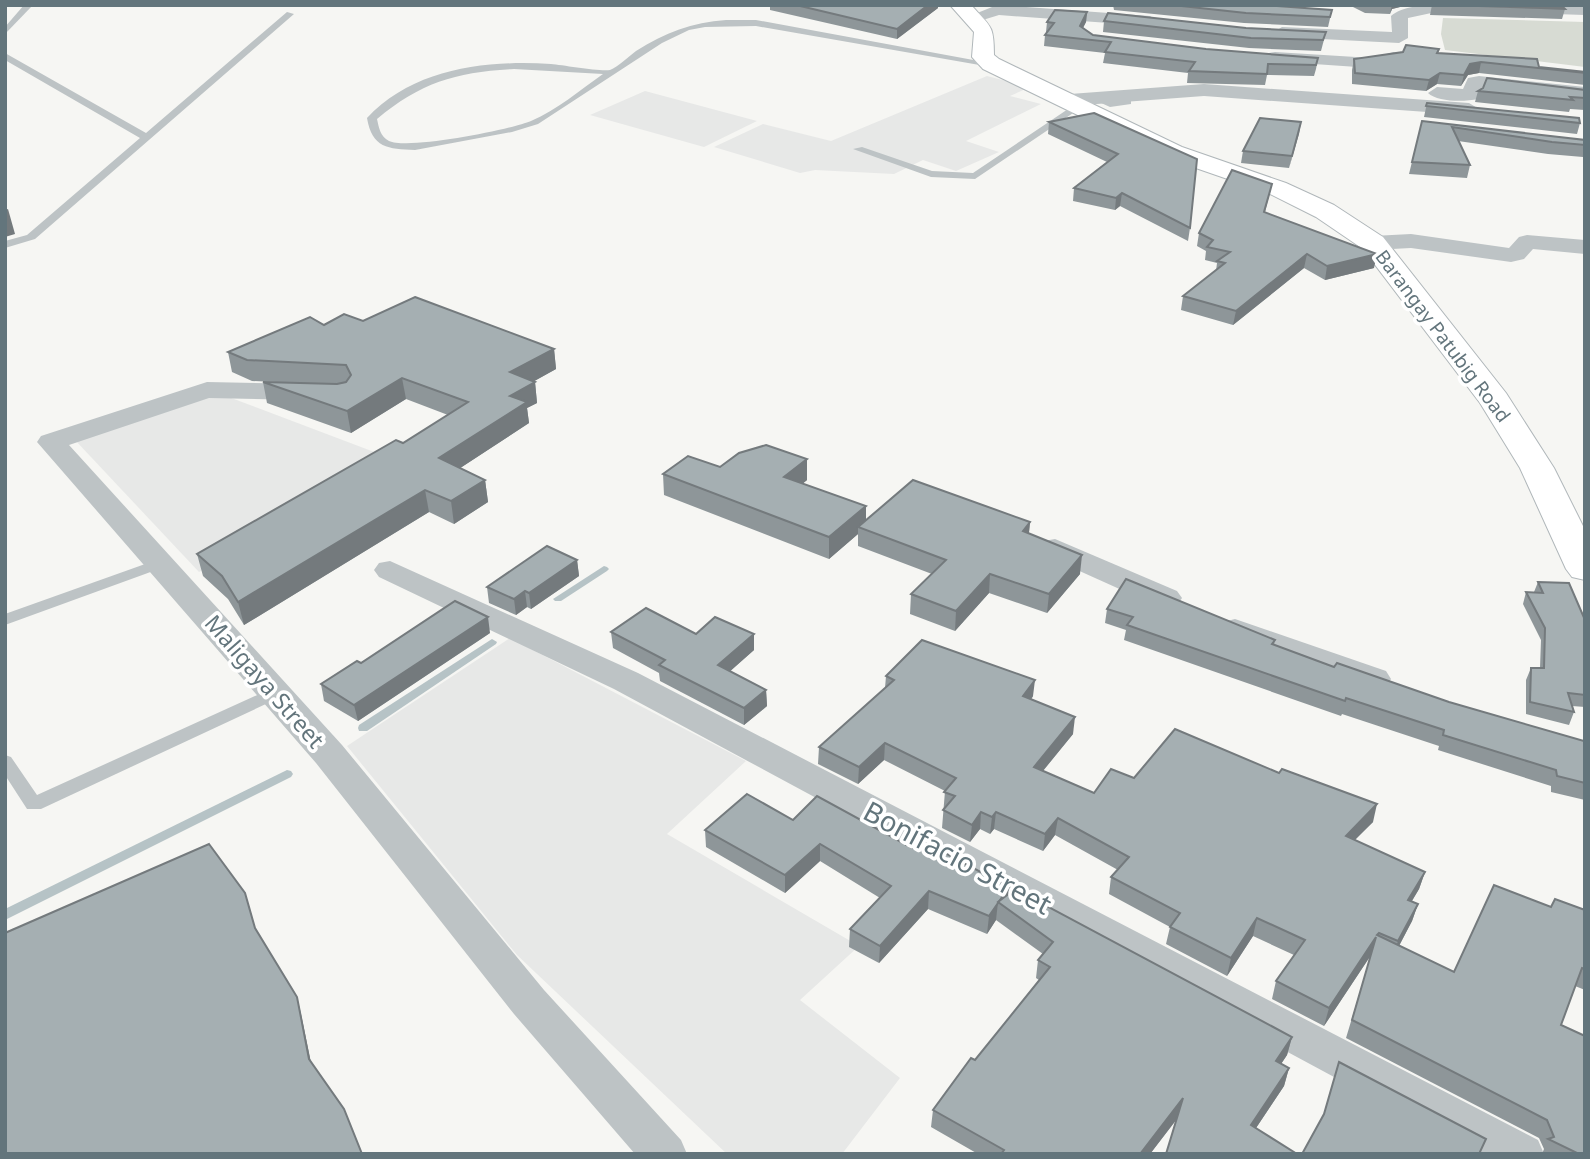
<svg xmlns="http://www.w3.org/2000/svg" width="1590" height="1159" font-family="'Noto Sans',sans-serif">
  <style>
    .built { fill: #e7e8e7 }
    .green { fill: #d7dbd3 }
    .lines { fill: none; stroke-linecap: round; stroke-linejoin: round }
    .stream { fill: #b6c3c6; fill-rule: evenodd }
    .secondary-casing { stroke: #b0b7ba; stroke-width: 2 }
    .service { fill: #bdc3c5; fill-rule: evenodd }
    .minor { fill: #bdc3c5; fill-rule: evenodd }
    .secondary { fill: #fff; fill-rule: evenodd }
    .wall { fill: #8e9699 }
    .shaded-wall { fill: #747a7d }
    .building { fill: #a5afb2; stroke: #747a7d; stroke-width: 2 }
    .labels { text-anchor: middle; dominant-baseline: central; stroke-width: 7; stroke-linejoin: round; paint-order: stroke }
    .far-street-label { font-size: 19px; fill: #63757c; stroke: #fff }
    .street-label { font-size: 23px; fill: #63757c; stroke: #fff }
    .near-street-label { font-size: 28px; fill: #63757c; stroke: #fff }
  </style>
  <rect width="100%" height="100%" fill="#f6f6f3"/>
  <g class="built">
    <polygon points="987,76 1030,87 1010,96 1041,104 966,141 999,152 956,171 923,160 894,174 815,170 800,173 714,147 763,124 831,141"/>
    <polygon points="645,91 757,121 704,147 590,115"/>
    <polygon points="218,393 398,461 199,572 75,440"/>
    <polygon points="510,638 746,761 667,834 859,946 800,1000 900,1078 842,1154 727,1154 517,955 347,746"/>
  </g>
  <polygon class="green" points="1443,18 1585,22 1585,67 1445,50 1441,34"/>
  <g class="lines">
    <g class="stream">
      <polygon points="604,566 607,567 609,569 607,571 561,601 555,601 553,599"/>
      <polygon points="492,639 497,642 496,644 367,731 359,731 358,728 359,725"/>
      <polygon points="287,770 291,771 293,774 291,777 5,920 5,909"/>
    </g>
    <g class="secondary-casing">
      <path id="secondary" d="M 950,5 L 971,5 C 991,27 994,25 994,55 L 999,59 L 1182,147 L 1286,183 L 1334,205 L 1383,237 L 1506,393 L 1554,468 L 1585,530 L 1585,580 L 1572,577 L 1566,569 L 1520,468 L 1480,403 L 1363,249 L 1316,217 L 1268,193 L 1164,157 L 983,69 L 972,57 L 974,32 Z"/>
    </g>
    <g class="service">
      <polygon points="24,5 33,5 5,34 5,27"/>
      <polygon points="287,12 294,14 35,239 5,248 5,241 27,235 140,138 5,60 5,53 146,133"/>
      <path d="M 726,20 L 756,20 L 995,64 L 991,67 L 756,26 L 705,27 L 689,30 L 662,43 L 538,124 L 512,132 L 415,150 C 388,149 372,148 367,118 C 414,68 486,60 551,64 C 563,65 601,72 610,70 C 618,67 629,56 636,51 C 665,33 692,22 726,20 ZM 514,69 L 603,74 C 580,90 557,110 531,121 C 509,130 409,150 389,141 C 380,136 379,128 377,119 C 421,82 457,72 514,69 Z"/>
      <polygon points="1121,92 1131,100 1131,104 1110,107 1088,97 1093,94 1111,101 1121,100 1116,95"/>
      <polygon points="1077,103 1085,105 975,179 931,177 853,149 862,147 932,171 973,173"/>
      <polygon points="162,558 170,563 167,566 5,625 5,614"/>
      <polygon points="275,687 281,689 284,693 281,697 41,809 27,809 5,775 5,755 11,757 37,795"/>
    </g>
    <g class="minor">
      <polygon points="997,5 1150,16 1158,21 1150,26 999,15 973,23 965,18"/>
      <path d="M 1482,5 L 1481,10 L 1475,12 L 1436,12 L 1408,18 L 1408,38 L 1399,43 L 1282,37 L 1274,32 L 1282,27 L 1392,32 L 1391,16 C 1409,0 1457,5 1482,5 Z"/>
      <polygon points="1517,5 1585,5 1585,15 1523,13 1517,11"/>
      <polygon points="1275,52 1372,58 1394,52 1403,57 1400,61 1372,68 1269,61 1266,57 1269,53"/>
      <path d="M 1479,76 L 1585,87 L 1585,99 L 1482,87 L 1478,99 C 1464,102 1437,102 1428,93 L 1437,87 L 1463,89 L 1468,78 Z"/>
      <polygon points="1204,84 1469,103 1479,109 1469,115 1204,96 1070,106 1061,100 1070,94"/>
      <polygon points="1411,234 1509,248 1519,237 1527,235 1585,240 1585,254 1533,249 1524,259 1511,262 1411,248 1373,250 1362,243 1373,236"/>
      <polygon points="207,382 307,384 316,386 320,392 316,398 307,400 209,398 69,445 342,745 544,990 681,1140 687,1154 635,1154 514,1014 316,763 37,442 41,436"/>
      <polygon points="1055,539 1177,591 1182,598 1177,605 1166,608 1155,605 1044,555 1040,548 1044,541"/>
      <polygon points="390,561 638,673 1538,1140 1544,1154 1477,1154 614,689 379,577 374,570 379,563"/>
      <polygon points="1235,619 1386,671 1391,679 1386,687 1374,690 1223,636 1219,629 1223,622"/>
    </g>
    <use href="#secondary" class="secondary"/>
  </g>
  <g class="wall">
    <polygon points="770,5 938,5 938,8 897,39 770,10"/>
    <polygon points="1065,5 1094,5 1093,7"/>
    <polygon points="1113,5 1263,5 1332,10 1328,27 1244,23 1114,10"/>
    <polygon points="1349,5 1408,5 1392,9 1390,14 1365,13"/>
    <polygon points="1432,5 1565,9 1562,19 1430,15"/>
    <polygon points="1087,12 1086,22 1083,28 1093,35 1206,49 1318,58 1316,69 1314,76 1267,75 1265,85 1187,83 1188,73 1103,63 1105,53 1044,46 1045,35 1047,33 1046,32 1047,22"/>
    <polygon points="1104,21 1246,28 1326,32 1321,51 1249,48 1103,32"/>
    <polygon points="1439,49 1438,53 1539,67 1585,72 1585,85 1479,73 1468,75 1461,86 1437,84 1426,91 1352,84 1352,70 1354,59"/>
    <polygon points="1585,90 1585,110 1570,109 1569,112 1475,102 1478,91"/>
    <polygon points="1427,103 1580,123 1577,134 1424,117"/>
    <polygon points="1094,113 1190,228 1188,241 1120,206 1115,210 1073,201 1074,188 1107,162 1048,134 1049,122"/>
    <polygon points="1422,121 1585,140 1585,153 1583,157 1548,154 1458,141 1470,165 1467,178 1409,174"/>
    <polygon points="1301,122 1289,168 1241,163 1243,151"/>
    <polygon points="1272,184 1265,212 1374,268 1325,280 1304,268 1233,325 1181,310 1183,296 1216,271 1217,263 1205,260 1206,251 1197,246 1199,233"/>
    <polygon points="363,321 554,349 556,369 534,381 535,382 537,403 527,408 529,423 460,468 485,480 488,502 454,524 429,512 244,625 228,599 203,576 197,554 403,443 448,415 406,399 351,433 267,403 263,382 299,383 252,381 232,372 228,352 324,325"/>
    <polygon points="807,459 807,480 802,484 866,520 1030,522 1029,533 1080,574 1047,613 989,593 955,631 910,614 911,594 932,574 858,546 858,534 829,559 664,495 663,474"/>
    <polygon points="577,560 579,576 531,609 527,607 516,615 489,603 487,587"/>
    <polygon points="1538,582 1585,620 1585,707 1572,706 1574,712 1569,725 1526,714 1526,680 1531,668 1540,668 1541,640 1523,604 1526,592 1534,592"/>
    <polygon points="1107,609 1275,640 1274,645 1334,667 1585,743 1585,800 1551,792 1551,786 1438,750 1439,746 1342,714 1341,716 1124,640 1126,630 1105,623"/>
    <polygon points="611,632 754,634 754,650 730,671 766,690 767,706 744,725 660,681 659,673 613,648"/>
    <polygon points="490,633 358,721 324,701 321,684 361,663"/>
    <polygon points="886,676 1033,696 1031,700 1073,734 1043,771 1094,793 1134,778 1373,822 1354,840 1425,872 1419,889 1412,901 1418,904 1412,921 1399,946 1454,972 1551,907 1585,910 1585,990 1575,986 1561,1025 1585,1154 1542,1154 1544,1149 1539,1138 1346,1038 1371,955 1324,1026 1272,999 1276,981 1294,955 1253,936 1227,976 1166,944 1170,927 1109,894 1111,877 1118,870 1055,835 1043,851 994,829 990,834 980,829 970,842 942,828 945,791 884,760 858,784 818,764 819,747 885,688"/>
    <polygon points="793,820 912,848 1009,887 1008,895 1292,1037 1287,1055 1281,1064 1289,1068 1284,1086 1256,1128 1177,1119 1150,1154 978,1154 931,1127 933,1110 975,1060 1039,980 1036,978 1038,960 1043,954 996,920 987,934 928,909 879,963 849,947 850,929 880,898 820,861 785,893 706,847 705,830"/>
  </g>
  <g class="shaded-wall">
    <polygon points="928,5 938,5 938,8 897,39 897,29"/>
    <polygon points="1392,5 1408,5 1392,9 1390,14"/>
    <polygon points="1087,12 1086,22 1078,37 1080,26"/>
    <polygon points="1481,62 1479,73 1468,75 1461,86 1464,75 1470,64"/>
    <polygon points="1440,73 1437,84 1426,91 1429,80"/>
    <polygon points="1301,122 1299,134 1289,168 1292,156"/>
    <polygon points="1122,193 1120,206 1115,210 1116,198"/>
    <polygon points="8,209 15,234 5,237 5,210"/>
    <polygon points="1307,254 1304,268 1233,325 1236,311"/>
    <polygon points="1377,254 1374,268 1325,280 1327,266"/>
    <polygon points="554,349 556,369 513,393 510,372"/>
    <polygon points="402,378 406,399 351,433 347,411"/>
    <polygon points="535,382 537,403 527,408 529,423 442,480 439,458 510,396"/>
    <polygon points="807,459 807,480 784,499 784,477"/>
    <polygon points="485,480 488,502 454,524 451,501"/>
    <polygon points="425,490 429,512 244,625 238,602"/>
    <polygon points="866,506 866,527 858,527 858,534 829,559 829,537"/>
    <polygon points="1030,522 1028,541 1023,531"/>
    <polygon points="1082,555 1080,574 1047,613 1049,594"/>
    <polygon points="577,560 579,576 531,609 529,593"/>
    <polygon points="990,574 989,593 955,631 956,611"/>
    <polygon points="525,591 527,607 516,615 514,599"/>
    <polygon points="488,617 490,633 358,721 354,705"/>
    <polygon points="754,634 754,650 718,682 718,665"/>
    <polygon points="1035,680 1033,696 1021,713 1023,696"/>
    <polygon points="766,690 767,706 744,725 744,708"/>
    <polygon points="1075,717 1073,734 1032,784 1034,767"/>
    <polygon points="885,743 884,760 858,784 859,767"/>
    <polygon points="1377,804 1373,822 1341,854 1346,836"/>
    <polygon points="981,812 980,829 970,842 972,825"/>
    <polygon points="996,812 994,829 990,834 992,817"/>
    <polygon points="1058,818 1055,835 1043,851 1045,834"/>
    <polygon points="820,844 820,861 785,893 785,875"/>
    <polygon points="1425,872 1419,889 1402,917 1408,900"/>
    <polygon points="1009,887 1007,904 998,902"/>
    <polygon points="929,891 928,909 879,963 880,946"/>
    <polygon points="998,902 996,920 987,934 989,916"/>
    <polygon points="1418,904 1412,921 1392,959 1398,941"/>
    <polygon points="1257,918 1253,936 1227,976 1231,958"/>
    <polygon points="1376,937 1371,955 1324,1026 1329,1008"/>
    <polygon points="297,997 301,1014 314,1077 309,1059"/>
    <polygon points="1292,1037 1287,1055 1271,1079 1276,1061"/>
    <polygon points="1289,1068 1284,1086 1246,1143 1251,1125"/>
    <polygon points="1183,1098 1179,1116 1150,1154 1140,1154"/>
  </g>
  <g class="building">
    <polygon points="796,5 928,5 897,29"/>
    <polygon points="1172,5 1263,5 1332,10 1330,17 1246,13"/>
    <polygon points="1447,5 1563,7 1565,9 1541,8"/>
    <polygon points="1055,10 1087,12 1080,26 1093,35 1206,49 1318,58 1316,65 1268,64 1267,74 1189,71 1195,62 1105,52 1111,42 1045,35 1054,23 1047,22"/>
    <polygon points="1108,13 1246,28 1326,32 1323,40 1251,38 1104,21"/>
    <polygon points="1406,45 1439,49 1437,53 1537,59 1539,67 1585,72 1585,73 1481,62 1470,64 1464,75 1440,73 1429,80 1355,73 1354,59 1403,52"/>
    <polygon points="1487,78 1585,90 1585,98 1570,97 1573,100 1478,91 1483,88"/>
    <polygon points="1427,103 1579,118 1580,123 1426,106"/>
    <polygon points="1094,113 1197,159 1190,228 1122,193 1116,198 1074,188 1118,154 1049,122"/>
    <polygon points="1260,118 1301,122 1292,156 1243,151"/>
    <polygon points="1422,121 1585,140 1585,145 1552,142 1452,127 1470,165 1412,162"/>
    <polygon points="1232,170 1272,184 1264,212 1377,254 1327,266 1307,254 1236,311 1183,296 1225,263 1217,261 1230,252 1207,247 1213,240 1199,233"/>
    <polygon points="415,297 554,349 510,372 535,382 510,396 527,402 439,458 485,480 451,501 425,490 238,602 222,576 197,554 396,440 403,443 468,402 402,378 347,411 263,382 337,384 346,382 351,375 346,365 247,360 228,352 310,317 324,325 344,314 363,321"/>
    <polygon points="766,445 807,459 784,477 866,506 829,537 663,474 688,456 720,467 739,453"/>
    <polygon points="913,480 1030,522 1023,531 1082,555 1049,594 990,574 956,611 911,594 946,560 858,527"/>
    <polygon points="547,546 577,560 529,593 525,591 514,599 487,587"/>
    <polygon points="1126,579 1275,640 1272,644 1334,667 1337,663 1449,702 1584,741 1585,783 1557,776 1556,770 1443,735 1444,730 1346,698 1345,701 1127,625 1133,617 1107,609"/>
    <polygon points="1538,582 1569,583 1585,620 1585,695 1568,693 1574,712 1530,702 1531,668 1544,668 1545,628 1526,592 1543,593"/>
    <polygon points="455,601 488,617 354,705 321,684 357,661 361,663"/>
    <polygon points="646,608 696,634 715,617 754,634 718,665 766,690 744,708 659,665 665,660 611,632"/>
    <polygon points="922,640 1035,680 1023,696 1075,717 1034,767 1094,793 1111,769 1134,778 1175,729 1279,773 1282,769 1377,804 1346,836 1425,872 1408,900 1418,904 1398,941 1379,933 1377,935 1454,972 1494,885 1551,907 1555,899 1585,910 1585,969 1582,968 1561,1025 1585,1036 1585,1154 1579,1154 1548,1139 1554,1137 1547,1120 1352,1020 1376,937 1329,1008 1276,981 1305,940 1257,918 1231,958 1170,927 1180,913 1111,877 1129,857 1058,818 1045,834 996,812 992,817 981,812 972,825 943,810 955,796 944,792 956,778 885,743 859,767 819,747 894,680 886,676"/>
    <polygon points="747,794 793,820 817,796 912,848 919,839 1009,887 989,916 929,891 880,946 850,929 891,886 820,844 785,875 705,830"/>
    <polygon points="209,844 245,893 255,928 297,997 309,1059 344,1109 362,1154 5,1154 5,933"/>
    <polygon points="1015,889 1292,1037 1276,1061 1289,1068 1251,1125 1297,1154 1166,1154 1183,1098 1140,1154 1001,1154 1004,1150 933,1110 971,1058 975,1060 1050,967 1038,960 1053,942 998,902"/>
    <polygon points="1339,1062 1486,1139 1479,1154 1302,1154 1324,1114"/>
  </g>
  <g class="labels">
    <g class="far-street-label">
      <text transform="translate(1443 336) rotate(53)">Barangay Patubig Road</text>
    </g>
    <g class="street-label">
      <text transform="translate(265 681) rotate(49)">Maligaya Street</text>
    </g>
    <g class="near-street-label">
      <text transform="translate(958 857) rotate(28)">Bonifacio Street</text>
    </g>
  </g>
  <rect width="1590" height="1159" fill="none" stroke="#63757c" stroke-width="14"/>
</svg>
